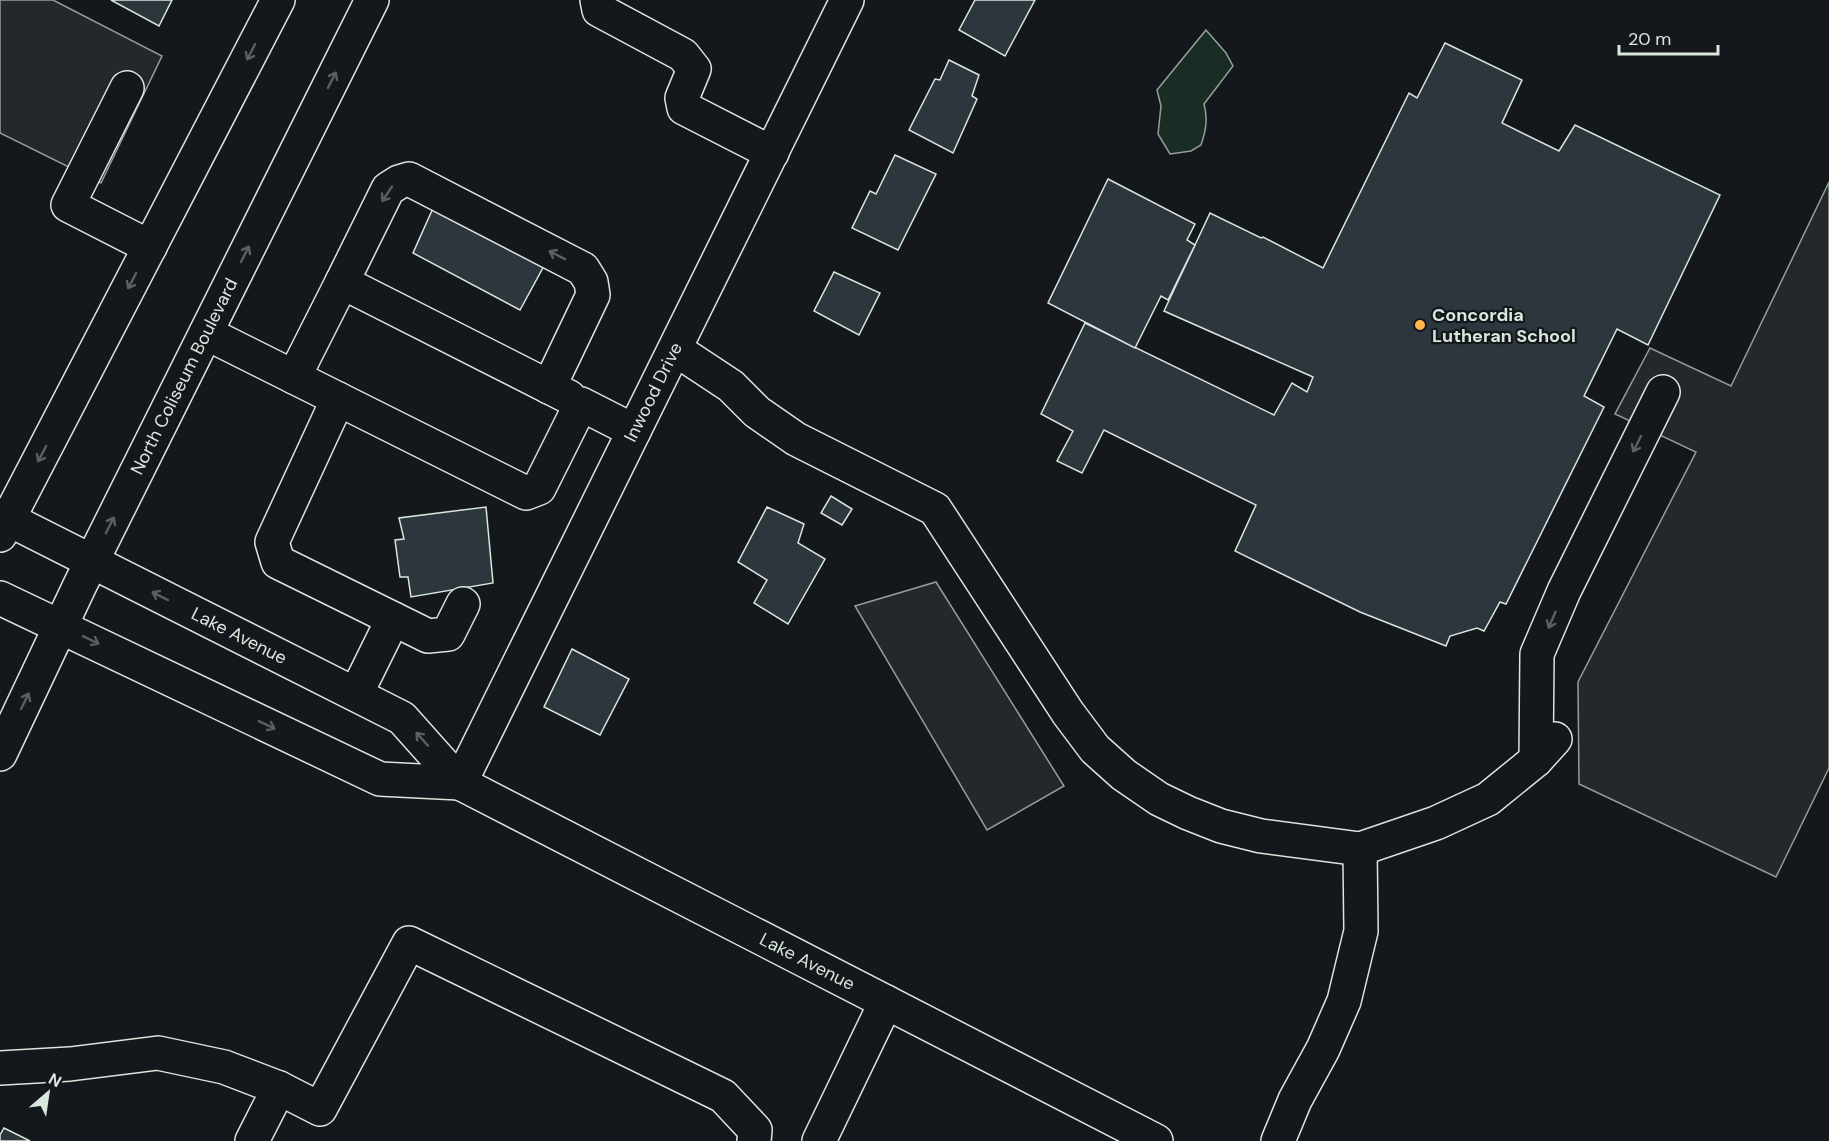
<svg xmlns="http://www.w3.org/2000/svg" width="1829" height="1141" font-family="'DM Sans',sans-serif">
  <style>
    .green { fill: #1a2d24; stroke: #939e99; stroke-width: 1.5 }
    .parking { fill: #24282b; stroke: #939e99; stroke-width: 1.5 }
    .building { fill: #2c363c; stroke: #d8e6dc; stroke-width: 1.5 }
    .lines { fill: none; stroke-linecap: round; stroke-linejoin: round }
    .minor-casing { stroke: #d8e6dc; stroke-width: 36 }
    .major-casing { stroke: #d8e6dc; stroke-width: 36 }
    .highway-casing { stroke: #d8e6dc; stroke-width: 36 }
    .minor { stroke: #14181c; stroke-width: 33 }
    .major { stroke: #14181c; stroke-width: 33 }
    .highway { stroke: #14181c; stroke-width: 33 }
    .oneway { stroke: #59605f }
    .poi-dot { fill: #ffb74d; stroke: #14181c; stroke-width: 2 }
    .labels { text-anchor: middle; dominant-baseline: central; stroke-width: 4.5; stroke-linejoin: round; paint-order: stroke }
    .poi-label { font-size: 18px; font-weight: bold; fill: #d8e6dc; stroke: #14181c; text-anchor: start }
    .street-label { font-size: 18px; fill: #d8e6dc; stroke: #14181c }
  </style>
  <rect width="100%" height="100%" fill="#14181c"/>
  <path class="green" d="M 1206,30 L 1226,53 L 1233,66 L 1204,104 C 1208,120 1206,130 1201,145 L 1191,151 L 1170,154 L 1158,134 L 1161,106 L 1157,90 Z"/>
  <g class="parking">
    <polygon points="0,0 53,0 162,56 101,183 0,133"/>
    <polygon points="1829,182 1829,768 1776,877 1579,784 1578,682 1696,452 1615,414 1650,348 1731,386"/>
    <polygon points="936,582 1064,786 987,830 855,606"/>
  </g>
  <g class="building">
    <polygon points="111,0 172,0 159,26"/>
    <polygon points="975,0 1035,0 1005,56 959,30"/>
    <polygon points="1445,43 1522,80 1502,123 1559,151 1575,125 1720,195 1648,345 1617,329 1584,396 1604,407 1506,604 1500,602 1484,631 1477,628 1450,636 1446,646 1360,612 1235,551 1256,505 1104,430 1082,473 1057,461 1073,431 1041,414 1085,323 1274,415 1292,383 1307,392 1313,377 1164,311 1210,213 1261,238 1263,237 1323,268 1409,93 1417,98"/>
    <polygon points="949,60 979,75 972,96 977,99 953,153 909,130 935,79 940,80"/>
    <polygon points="895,155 936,174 898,250 852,228 870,191 876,194"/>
    <polygon points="1108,179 1195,224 1187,240 1195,245 1168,300 1161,296 1135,348 1048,303"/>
    <polygon points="434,206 545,264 520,310 413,253"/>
    <polygon points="834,272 880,293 859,335 814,311"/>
    <polygon points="831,496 852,509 842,525 821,513"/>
    <polygon points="486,507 493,583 411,597 408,577 400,577 395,540 404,539 399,518"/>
    <polygon points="767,507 804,524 798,543 825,559 788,624 754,603 767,580 738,562"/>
    <polygon points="572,649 629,679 600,735 544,707"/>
    <polygon points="4,1128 30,1141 0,1141 0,1135"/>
  </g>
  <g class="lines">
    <g class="minor-casing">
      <g id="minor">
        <polyline points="597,0 599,10 683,55 694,69 682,98 684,108 772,153"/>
        <polyline points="127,88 68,205 150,247"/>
        <polyline points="342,282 388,189 399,182 409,179 583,269 591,282 593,295 549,387"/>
        <polyline points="206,333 526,493 539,488 581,404 634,431"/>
        <polyline points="675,349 731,386 757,412 796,439 935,509 1068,713 1095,749 1124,775 1159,799 1188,813 1221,826 1261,836 1360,849 1436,823 1488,799 1536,760 1555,739"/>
        <polyline points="294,377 342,282 569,397"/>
        <polyline points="338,399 272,542 278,562 428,636 448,634 463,604"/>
        <polyline points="356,694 393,619"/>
        <polyline points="1536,760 1537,654 1564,591 1663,392"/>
        <path id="s1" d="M 460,783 L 847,0"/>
        <polyline points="0,1068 70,1064 158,1053 224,1067 279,1088 320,1109 409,943 723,1096 755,1130 754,1141"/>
        <polyline points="252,1141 279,1088"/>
        <polyline points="819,1141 886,1002"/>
        <polyline points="1278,1141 1295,1100 1323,1049 1344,1001 1361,931 1360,849"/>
      </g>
    </g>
    <g class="major-casing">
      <g id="major">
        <path id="s2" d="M 0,515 L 402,718 L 460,783 L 1156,1141"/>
        <polyline points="0,598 380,779 460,783"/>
      </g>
    </g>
    <g class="highway-casing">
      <g id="highway">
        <polyline points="0,535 278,0"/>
        <path id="s3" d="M 0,754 L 80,585 L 372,0"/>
      </g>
    </g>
    <use href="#minor" class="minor"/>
    <use href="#major" class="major"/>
    <use href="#highway" class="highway"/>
  </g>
  <defs><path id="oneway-shaft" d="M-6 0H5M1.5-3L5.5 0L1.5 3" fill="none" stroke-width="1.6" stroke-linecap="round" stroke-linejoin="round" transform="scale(1.5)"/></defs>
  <g class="oneway">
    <use href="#oneway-shaft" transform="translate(251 52) rotate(117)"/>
    <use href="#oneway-shaft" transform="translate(332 80) rotate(-63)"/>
    <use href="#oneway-shaft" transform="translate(387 194) rotate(124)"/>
    <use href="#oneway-shaft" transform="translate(245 254) rotate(-63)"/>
    <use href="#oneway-shaft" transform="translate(557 255) rotate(-153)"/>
    <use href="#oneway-shaft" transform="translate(132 281) rotate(118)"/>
    <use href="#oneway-shaft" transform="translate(1637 444) rotate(116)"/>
    <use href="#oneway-shaft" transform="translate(42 454) rotate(118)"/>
    <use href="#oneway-shaft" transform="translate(110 525) rotate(-63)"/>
    <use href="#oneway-shaft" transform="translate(160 596) rotate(-153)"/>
    <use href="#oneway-shaft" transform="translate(1552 620) rotate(113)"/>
    <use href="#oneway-shaft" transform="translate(91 640) rotate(26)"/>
    <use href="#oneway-shaft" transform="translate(25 701) rotate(-64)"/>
    <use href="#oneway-shaft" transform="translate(267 725) rotate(26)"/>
    <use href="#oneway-shaft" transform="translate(422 739) rotate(-132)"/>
  </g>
  <circle class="poi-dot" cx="1420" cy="325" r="6"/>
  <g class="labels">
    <g class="poi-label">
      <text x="1432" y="315">Concordia<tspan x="1432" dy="21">Lutheran School</tspan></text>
    </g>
    <g class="street-label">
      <text stroke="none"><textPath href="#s3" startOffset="420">North Coliseum Boulevard</textPath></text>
      <text stroke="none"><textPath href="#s1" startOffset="436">Inwood Drive</textPath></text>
      <text stroke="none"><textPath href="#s2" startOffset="268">Lake Avenue</textPath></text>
      <text stroke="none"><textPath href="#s2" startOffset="928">Lake Avenue</textPath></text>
    </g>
  </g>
  <g transform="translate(48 1093) rotate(29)" stroke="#14181c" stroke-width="4.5" paint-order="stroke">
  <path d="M0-4.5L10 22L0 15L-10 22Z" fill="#d8e6dc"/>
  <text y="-9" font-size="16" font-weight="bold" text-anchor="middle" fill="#d8e6dc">N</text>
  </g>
  <path d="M1619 45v9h99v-9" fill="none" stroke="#d8e6dc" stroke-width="3"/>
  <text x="1628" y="45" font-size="18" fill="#d8e6dc" stroke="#14181c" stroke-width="4.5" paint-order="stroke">20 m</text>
</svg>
